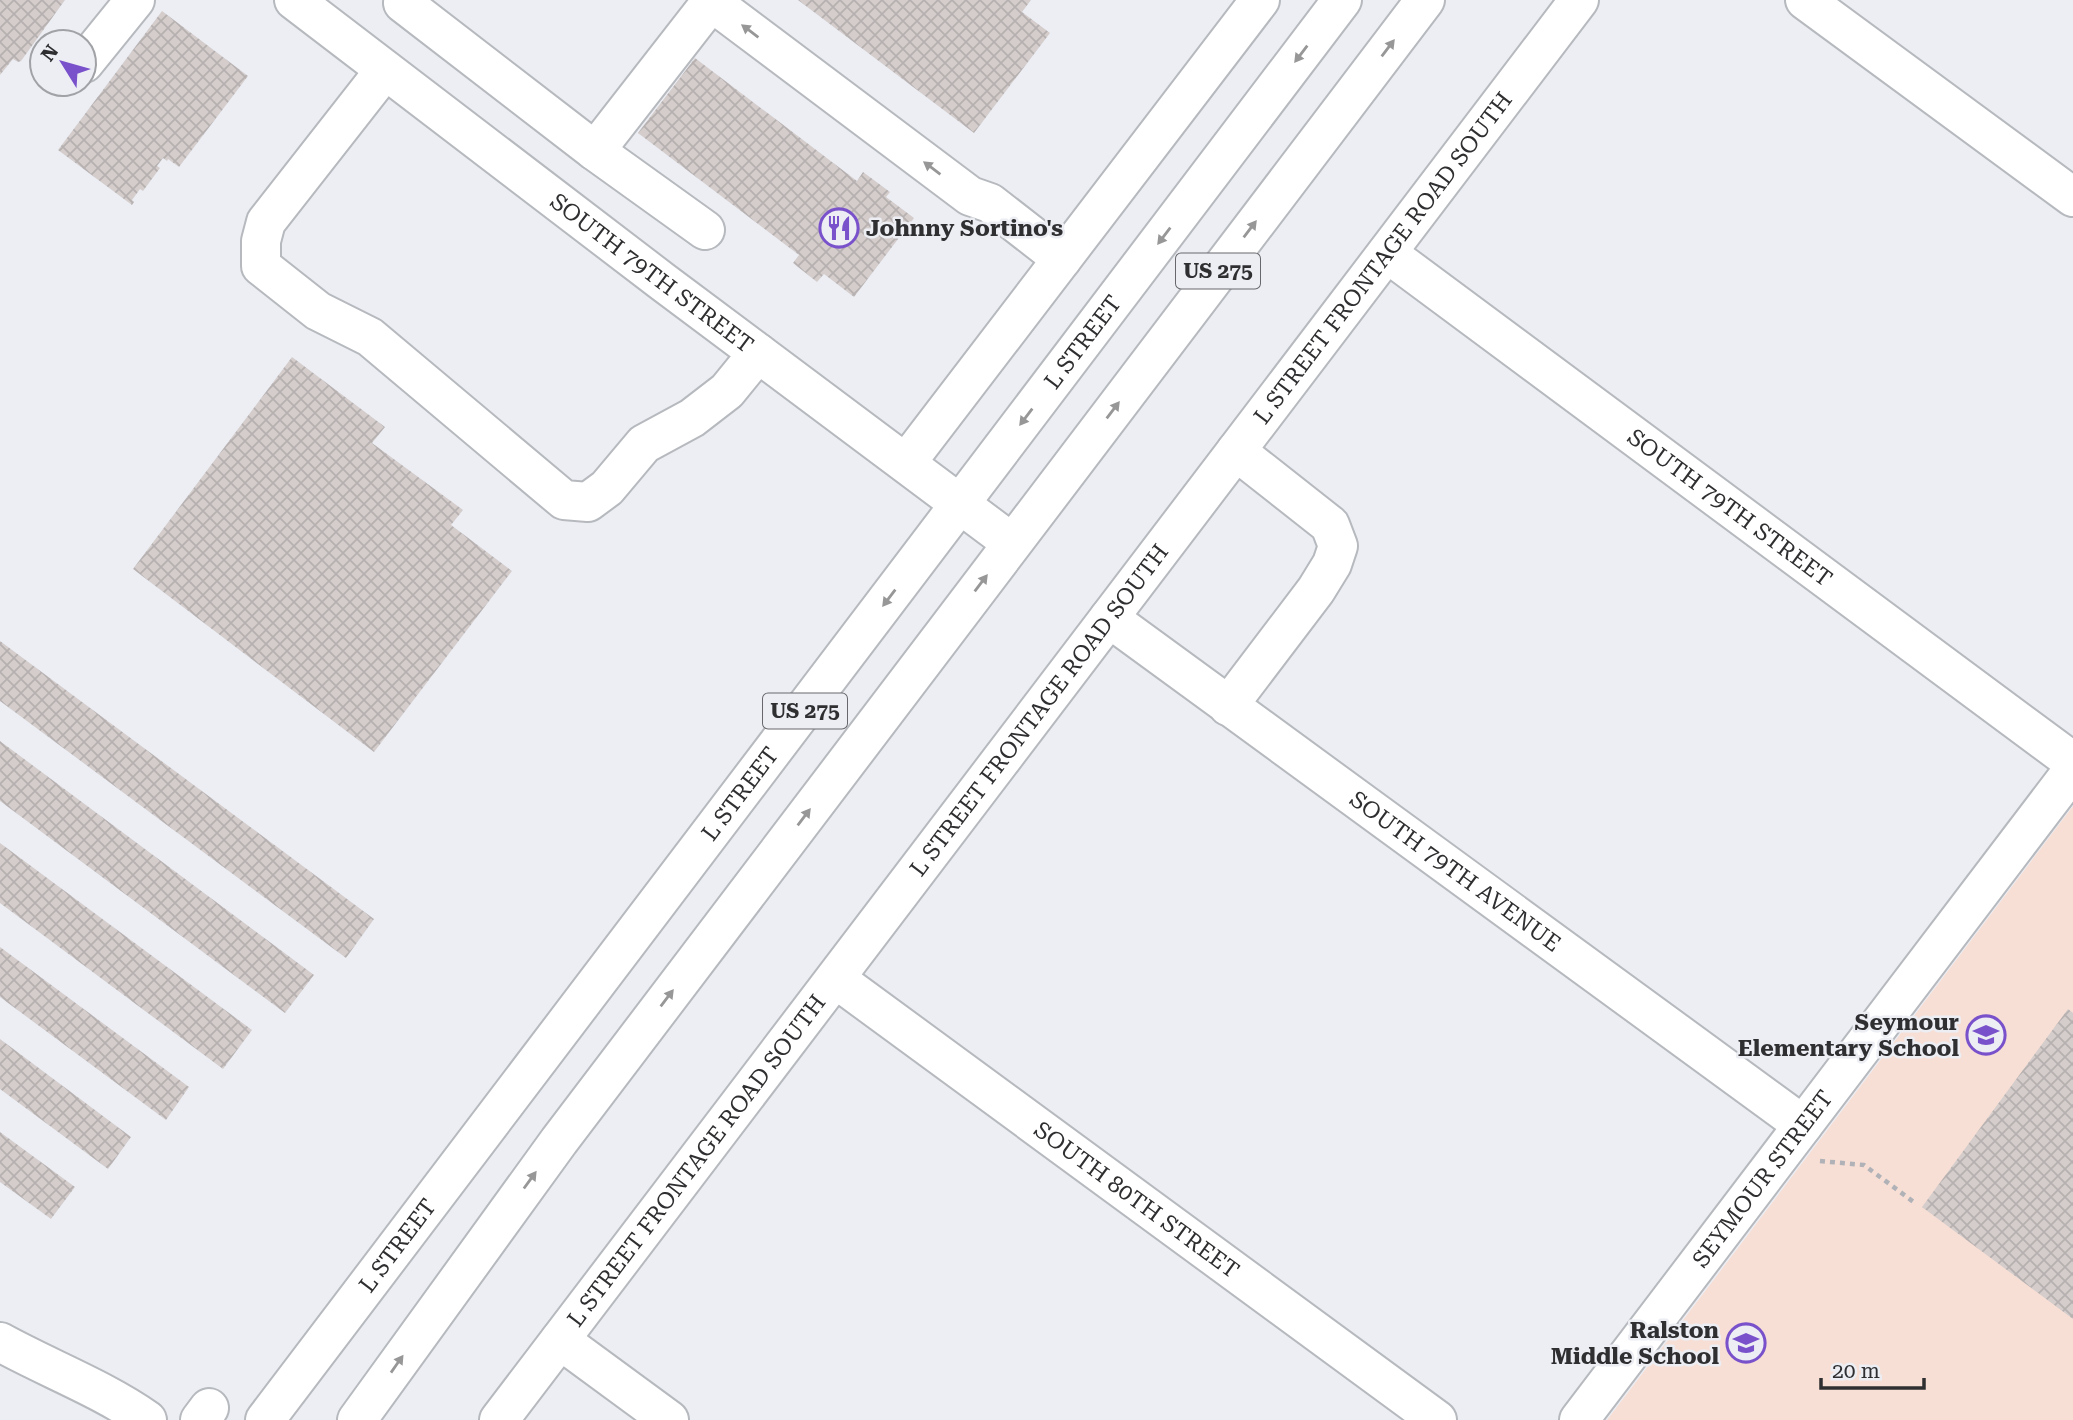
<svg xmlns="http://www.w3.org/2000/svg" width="2073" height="1420" font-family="'Roboto Serif',serif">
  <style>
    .education { fill: #f7dfd5 }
    .building { fill: url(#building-cross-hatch) }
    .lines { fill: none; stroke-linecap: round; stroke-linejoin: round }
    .minor-casing { stroke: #b6b9be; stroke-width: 42 }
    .major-casing { stroke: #b6b9be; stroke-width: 42 }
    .path { stroke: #b1b2b7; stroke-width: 4.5; stroke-dasharray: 5 5; stroke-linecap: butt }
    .minor { stroke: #fff; stroke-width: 38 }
    .major { stroke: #fff; stroke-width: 38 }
    .oneway { fill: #979798 }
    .labels { text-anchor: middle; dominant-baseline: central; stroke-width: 5; stroke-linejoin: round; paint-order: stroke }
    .shield { fill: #eceef4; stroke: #68686c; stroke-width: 2 }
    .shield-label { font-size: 21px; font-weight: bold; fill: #2f2f31 }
    .poi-label { font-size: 23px; font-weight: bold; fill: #2f2f31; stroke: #eceef4; text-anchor: end }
    .street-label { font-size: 23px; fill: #2f2f31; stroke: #eceef4 }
  </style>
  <defs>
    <pattern id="building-cross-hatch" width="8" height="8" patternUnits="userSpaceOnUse" patternTransform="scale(1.75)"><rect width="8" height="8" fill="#d4cdcc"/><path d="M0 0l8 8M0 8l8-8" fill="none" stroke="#b6b0b0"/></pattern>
  </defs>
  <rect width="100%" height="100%" fill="#eceef4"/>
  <polygon class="education" points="2073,806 2073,1420 1607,1420 1725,1265"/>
  <g class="building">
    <polygon points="0,0 65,0 21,61 18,62 13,59 0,75"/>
    <polygon points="798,0 1031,0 1022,12 1050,33 974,133"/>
    <polygon points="162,11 248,76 179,167 168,159 167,161 163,158 157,166 160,168 143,191 140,189 132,200 134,202 132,205 58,150"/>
    <polygon points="695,58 857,181 863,172 890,192 886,197 914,218 854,297 824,274 817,282 793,263 799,255 638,133"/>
    <polygon points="292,357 385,427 372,443 463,510 451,525 512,571 374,752 133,569"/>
    <polygon points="0,641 374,919 346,958 0,701"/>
    <polygon points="0,741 314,975 285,1013 0,801"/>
    <polygon points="0,843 252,1030 223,1069 0,903"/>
    <polygon points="0,947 189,1087 166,1120 0,997"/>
    <polygon points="2068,1009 2073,1013 2073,1319 1922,1207"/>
    <polygon points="0,1039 131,1137 108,1169 0,1089"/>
    <polygon points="0,1132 75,1187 51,1219 0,1182"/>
  </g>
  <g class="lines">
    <g class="minor-casing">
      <g id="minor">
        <path id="s1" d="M 294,0 L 663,282 L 1012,543"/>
        <polyline points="405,0 403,3 595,151 705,230"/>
        <polyline points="709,0 970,196 990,203 1062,259"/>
        <polyline points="1805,0 2073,197"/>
        <polyline points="84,63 135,0"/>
        <polyline points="385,70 266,222 261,241 261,266 318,311 370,337 564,500 588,502 607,488 644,444 692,418 727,391 758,353"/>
        <polyline points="595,151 711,2"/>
        <path id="s2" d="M 1387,253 L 2073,762"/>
        <polyline points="906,463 1260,0"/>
        <path id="s3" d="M 1109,618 L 1803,1125"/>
        <polyline points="1228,706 1316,590 1332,564 1338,546 1330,525 1236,451"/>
        <path id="s4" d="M 836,979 L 1437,1420"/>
        <polyline points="560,1340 669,1420"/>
        <path d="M 0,1342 C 49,1369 101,1388 147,1420"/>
        <polyline points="200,1420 209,1408"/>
        <path id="s5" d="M 499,1420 L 1579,0"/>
        <path id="s6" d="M 1579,1420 L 2073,770"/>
      </g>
    </g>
    <g class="major-casing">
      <g id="major">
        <path id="s7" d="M 265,1420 L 1342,0"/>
        <polyline points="357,1420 559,1141 1425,0"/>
      </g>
    </g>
    <polyline class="path" points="1820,1161 1864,1165 1915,1203"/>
    <use href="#minor" class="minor"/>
    <use href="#major" class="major"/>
  </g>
  <defs><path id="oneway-solid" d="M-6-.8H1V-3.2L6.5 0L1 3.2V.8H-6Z" transform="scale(1.75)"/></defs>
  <g class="oneway">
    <use href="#oneway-solid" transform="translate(750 31) rotate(-143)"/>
    <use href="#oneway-solid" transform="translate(1388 48) rotate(-53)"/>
    <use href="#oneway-solid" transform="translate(1301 54) rotate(127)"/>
    <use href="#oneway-solid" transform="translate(932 168) rotate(-143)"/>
    <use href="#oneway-solid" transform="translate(1250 229) rotate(-53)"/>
    <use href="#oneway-solid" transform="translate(1164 236) rotate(127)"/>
    <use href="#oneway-solid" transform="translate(1113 410) rotate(-53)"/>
    <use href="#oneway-solid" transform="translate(1026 417) rotate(127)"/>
    <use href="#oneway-solid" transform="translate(981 583) rotate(-53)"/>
    <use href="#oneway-solid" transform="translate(889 598) rotate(127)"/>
    <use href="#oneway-solid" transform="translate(804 817) rotate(-53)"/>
    <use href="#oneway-solid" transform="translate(667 998) rotate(-53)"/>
    <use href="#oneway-solid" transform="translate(530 1180) rotate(-54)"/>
    <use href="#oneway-solid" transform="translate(397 1364) rotate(-55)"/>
  </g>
  <defs>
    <g id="restaurant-ring" transform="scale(2.0125)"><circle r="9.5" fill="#eceef4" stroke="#7951cb" stroke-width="1.5"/><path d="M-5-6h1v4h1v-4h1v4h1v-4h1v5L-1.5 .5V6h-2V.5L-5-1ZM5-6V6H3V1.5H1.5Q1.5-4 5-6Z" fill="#7951cb"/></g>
    <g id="school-ring" transform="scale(2.0125)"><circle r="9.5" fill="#eceef4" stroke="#7951cb" stroke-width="1.5"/><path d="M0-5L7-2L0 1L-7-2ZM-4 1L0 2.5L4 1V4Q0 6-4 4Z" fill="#7951cb"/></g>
  </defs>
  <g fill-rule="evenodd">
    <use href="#restaurant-ring" x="839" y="228"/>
    <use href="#school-ring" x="1986" y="1035"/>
    <use href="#school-ring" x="1746" y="1343"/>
  </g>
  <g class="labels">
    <g class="shield">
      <rect x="1176" y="253.5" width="84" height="35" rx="5"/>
      <rect x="763" y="693.5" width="84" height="35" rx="5"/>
    </g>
    <g class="shield-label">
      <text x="1218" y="271">US 275</text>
      <text x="805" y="711">US 275</text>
    </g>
    <g class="poi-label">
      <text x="866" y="228" text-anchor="start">Johnny Sortino's</text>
      <text x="1959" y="1022">Seymour<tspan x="1959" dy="26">Elementary School</tspan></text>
      <text x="1719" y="1330">Ralston<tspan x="1719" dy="26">Middle School</tspan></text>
    </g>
    <g class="street-label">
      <text stroke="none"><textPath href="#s5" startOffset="1460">L STREET FRONTAGE ROAD SOUTH</textPath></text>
      <text stroke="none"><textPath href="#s1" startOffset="450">SOUTH 79TH STREET</textPath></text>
      <text stroke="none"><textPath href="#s7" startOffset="1353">L STREET</textPath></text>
      <text stroke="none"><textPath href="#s2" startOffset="427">SOUTH 79TH STREET</textPath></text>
      <text stroke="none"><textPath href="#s5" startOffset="892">L STREET FRONTAGE ROAD SOUTH</textPath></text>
      <text stroke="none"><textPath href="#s7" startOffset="786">L STREET</textPath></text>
      <text stroke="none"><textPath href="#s3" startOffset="429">SOUTH 79TH AVENUE</textPath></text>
      <text stroke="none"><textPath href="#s5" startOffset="326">L STREET FRONTAGE ROAD SOUTH</textPath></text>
      <text stroke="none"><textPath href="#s6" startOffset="303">SEYMOUR STREET</textPath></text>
      <text stroke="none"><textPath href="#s4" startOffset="373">SOUTH 80TH STREET</textPath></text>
      <text stroke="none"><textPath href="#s7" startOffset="219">L STREET</textPath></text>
    </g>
  </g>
  <g transform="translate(63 63) rotate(307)"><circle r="33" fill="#eceef4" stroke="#a0a2a6" stroke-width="2"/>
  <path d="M0-5L12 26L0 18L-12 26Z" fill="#7951cb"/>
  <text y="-10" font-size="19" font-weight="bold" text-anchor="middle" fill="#2f2f31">N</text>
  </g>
  <path d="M1821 1378v10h103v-10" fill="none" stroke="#2f2f31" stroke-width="3.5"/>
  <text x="1832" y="1378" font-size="21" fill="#2f2f31" stroke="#eceef4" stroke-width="5" paint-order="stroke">20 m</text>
</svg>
